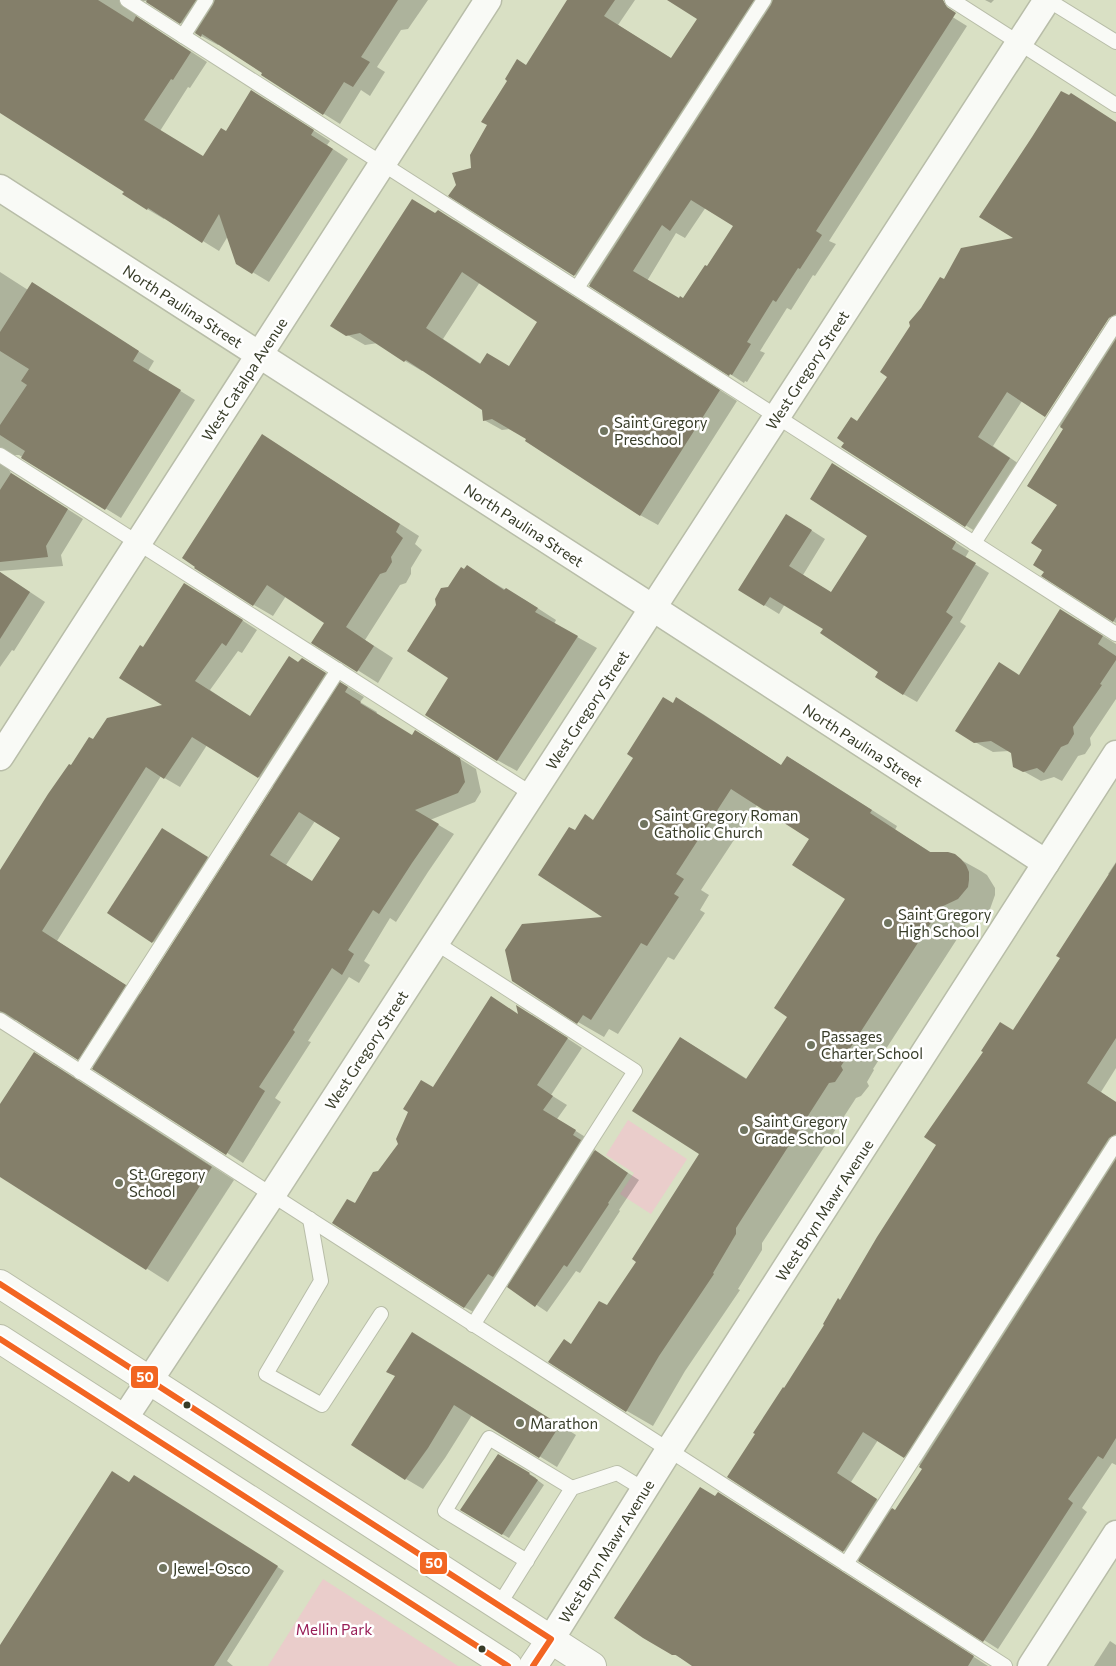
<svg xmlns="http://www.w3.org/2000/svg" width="1116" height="1666" font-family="Commissioner,sans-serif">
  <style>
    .green { fill: #eacdcb }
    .shadow { fill: #0003; fill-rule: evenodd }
    .building { fill: #847f6a; fill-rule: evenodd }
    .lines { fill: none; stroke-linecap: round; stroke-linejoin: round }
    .lane-casing { stroke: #b8bda8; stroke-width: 16 }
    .street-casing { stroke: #b8bda8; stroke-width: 29 }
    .secondary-casing { stroke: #b8bda8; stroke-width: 30 }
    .lane { stroke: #f9faf6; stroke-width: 14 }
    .street { stroke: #f9faf6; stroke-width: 26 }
    .secondary { stroke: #f9faf6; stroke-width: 28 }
    .bus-1-casing { stroke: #fff; stroke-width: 10 }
    .bus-1 { stroke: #f26522; stroke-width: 6 }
    .poi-dot { fill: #70755f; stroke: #fff; stroke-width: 2 }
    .bus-dot { fill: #373c28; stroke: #fff; stroke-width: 2 }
    .labels { text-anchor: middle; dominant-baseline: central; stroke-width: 5; stroke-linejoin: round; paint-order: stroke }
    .street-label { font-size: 15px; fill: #373c28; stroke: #fff }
    .poi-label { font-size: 15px; fill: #373c28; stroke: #fff; text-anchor: start }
    .park-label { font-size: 15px; fill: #981e57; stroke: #fff }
    .line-badge { stroke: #fff; stroke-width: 2 }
    .badge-label { font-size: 14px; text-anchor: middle; font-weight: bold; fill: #fff }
  </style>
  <rect width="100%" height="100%" fill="#d9e0c4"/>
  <g class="green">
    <polygon points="628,1120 687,1159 651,1214 620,1194 634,1173 606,1155"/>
    <polygon points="323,1579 458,1666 268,1666"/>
  </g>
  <g class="shadow">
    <polygon points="0,0 428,0 408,29 401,30 377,67 385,72 370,96 361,90 340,124 262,75 263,73 219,44 218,45 201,36 147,1 140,1 136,5 135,14 139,18 207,62 190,88 188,87 160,131 203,158 226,132 268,101 330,141 327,145 348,159 269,282 237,263 228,236 219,251 164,217 164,219 147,209 124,194 125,191 0,110"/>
    <path d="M 570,0 L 635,0 L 618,25 L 672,59 L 699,19 L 669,0 L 925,0 L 967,26 L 829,241 L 836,244 L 815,276 L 813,275 L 791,310 L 787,308 L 760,351 L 765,353 L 747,382 L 745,381 L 744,383 L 730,374 L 450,195 L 472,169 L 527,66 ZM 706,207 L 735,226 L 684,300 L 679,300 L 647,281 L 676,233 L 685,238 Z"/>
    <polygon points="985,0 994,0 991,3"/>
    <polygon points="1116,123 1116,623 1043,575 1045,572 1044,550 1059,505 1065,429 1047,417 1113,313 1022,401 993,446 1025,468 981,535 842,447 889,376 944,281 1016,239"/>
    <path d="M 436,214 L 456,221 L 737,401 L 658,525 L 640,515 L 528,438 L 511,429 L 502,430 L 484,420 L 483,409 L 423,370 L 422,371 L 405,361 L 378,343 L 365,345 L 332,326 ZM 480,282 L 539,322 L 509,368 L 481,364 L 443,339 Z"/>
    <polygon points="0,272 28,290 73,310 154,361 148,371 195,400 121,518 19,455 16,455 8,459 6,465 11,473 83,519 61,555 63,566 0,571"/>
    <polygon points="263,436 419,536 415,544 422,550 411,568 411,574 406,583 400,585 365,640 393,658 378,683 313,642 326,622 286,596 273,616 254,605"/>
    <polygon points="833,464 969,551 965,558 989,573 960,622 966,626 917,702 903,694 880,672 825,628 785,604 779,614 739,589 800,523 825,539 803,575 831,593 868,536"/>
    <polygon points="467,567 506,590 525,600 556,620 554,624 597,648 517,771 497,760 450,678 449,588"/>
    <polygon points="0,572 45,602 14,651 12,650 0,667"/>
    <path d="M 200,593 L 257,630 L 242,653 L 238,651 L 210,690 L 250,717 L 299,663 L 317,668 L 364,697 L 360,702 L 377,712 L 376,714 L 413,737 L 432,741 L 476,769 L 481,792 L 475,802 L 430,820 L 454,834 L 428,872 L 396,922 L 390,918 L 364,961 L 370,965 L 359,983 L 349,977 L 308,1041 L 311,1042 L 275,1098 L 281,1102 L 243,1163 L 19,1020 L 13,1020 L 0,1012 L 0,871 L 72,767 L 93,740 L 165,706 L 143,649 ZM 207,745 L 275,787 L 141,995 L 57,941 L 161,776 L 180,787 ZM 315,821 L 341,838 L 312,882 L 286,865 Z"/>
    <polygon points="1078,620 1116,644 1116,699 1090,738 1091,745 1085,754 1078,756 1062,781 1054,777 1041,781 1014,766 1012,753 1009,751 993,752 975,742 1020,676"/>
    <polygon points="677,699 703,714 782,766 788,757 814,773 897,826 895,830 932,853 954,856 981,871 987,875 995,888 995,895 990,909 985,913 968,922 873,1069 874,1070 867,1082 869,1086 861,1096 856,1098 762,1243 762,1250 738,1289 740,1290 685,1371 653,1426 627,1411 572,1345 607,1307 638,1261 701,1153 681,1038 747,1079 789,1016 847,898 810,839 757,805 701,890 709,895 700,910 705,913 674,960 668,957 618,1034 609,1029 604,1037 578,1022 606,918 575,832 594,821"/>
    <polygon points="173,836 217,864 163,948 109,913"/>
    <path d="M 1116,862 L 1116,1068 L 1101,1092 L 1116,1102 L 1116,1465 L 1112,1463 L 1082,1508 L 1087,1512 L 998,1649 L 729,1477 L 1061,958 L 1110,875 L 1108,874 ZM 878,1440 L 924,1468 L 896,1512 L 851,1482 Z"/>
    <polygon points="532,1015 582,1048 551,1095 567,1105 557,1119 590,1140 587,1144 595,1149 594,1151 639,1180 619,1210 620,1211 580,1273 576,1271 547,1312 503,1282 479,1315 464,1307 355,1205 399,1144 433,1088 520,1016"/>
    <polygon points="56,1066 234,1180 168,1282 0,1175 0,1106"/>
    <polygon points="430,1343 576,1435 557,1467 472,1415 445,1458 423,1489 406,1479"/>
    <polygon points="498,1455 536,1478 536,1479 544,1485 509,1538 462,1510"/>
    <polygon points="142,1481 284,1571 227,1661 233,1666 0,1666 0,1647 129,1483"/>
    <polygon points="716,1497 733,1502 988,1666 695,1666 643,1637"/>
    <polygon points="1110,1641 1116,1645 1116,1666 1094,1666"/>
  </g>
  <g class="building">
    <polygon points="0,0 98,0 133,22 136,16 191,52 173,80 171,79 144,120 203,156 221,128 226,131 251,90 314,130 311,135 333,149 252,274 236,264 219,214 202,243 148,208 147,210 122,194 124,192 0,113"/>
    <polygon points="147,0 196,0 180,24 146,2"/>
    <polygon points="215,0 398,0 361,57 370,62 353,87 344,82 323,115 261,75 262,73 202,34 201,37 195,33 213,5"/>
    <polygon points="567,0 615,0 604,16 671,58 697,19 667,0 754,0 574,276 448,196 456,185 452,173 471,168 470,155 487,125 481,122 507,81 505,79 517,59 526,65"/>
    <path d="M 773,0 L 943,0 L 947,7 L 956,13 L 816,231 L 822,235 L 800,269 L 798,268 L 776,302 L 773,300 L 747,342 L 751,344 L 732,375 L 730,374 L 729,376 L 589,286 L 771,5 ZM 691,200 L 733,226 L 707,266 L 705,265 L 683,298 L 680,296 L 679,298 L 633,271 L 662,225 L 670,231 Z"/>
    <polygon points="1061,91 1069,95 1071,93 1116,122 1116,314 1109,318 1045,417 1007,392 978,437 1010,458 965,527 841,447 844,443 837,438 851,417 857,421 887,377 880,372 910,326 909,322 921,308 940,277 944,279 961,248 1013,238 979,217 1032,137"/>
    <path d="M 412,199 L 435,213 L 438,210 L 720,390 L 640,516 L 525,441 L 526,439 L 492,419 L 483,421 L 482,410 L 406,360 L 404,362 L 360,333 L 346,336 L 330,326 ZM 462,272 L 537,322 L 509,366 L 487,353 L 480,364 L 426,328 Z"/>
    <polygon points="32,282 139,351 133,361 181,390 105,510 21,458 25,451 0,435 0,425 27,385 21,381 29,369 0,351 0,332"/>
    <polygon points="1116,339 1116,617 1113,622 1041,576 1044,572 1033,565 1042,550 1031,543 1057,505 1027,486 1063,429 1060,427"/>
    <polygon points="262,434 400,524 396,532 403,538 391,557 392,562 386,572 380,574 346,627 374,646 357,672 311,643 324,623 267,585 253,606 194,568 195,567 182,558"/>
    <polygon points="832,463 956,542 952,549 976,563 946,612 953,617 903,695 875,677 878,672 820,633 823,629 770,597 764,606 738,590 786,514 812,530 789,566 831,592 867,536 810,499"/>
    <polygon points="11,473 68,509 46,546 48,557 0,562 0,490"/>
    <polygon points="467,565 504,590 506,588 538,608 535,612 578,636 497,761 425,715 448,678 407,651 436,605 435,599 441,588 448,587 461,567 464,569"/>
    <polygon points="0,572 30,592 0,639"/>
    <polygon points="184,583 243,620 226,646 222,643 195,681 250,716 289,656 298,662 302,658 326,673 258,778 192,737 164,779 146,767 42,931 126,985 78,1060 5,1013 0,1011 0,870 48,794 69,764 71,765 89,737 93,739 107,718 162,705 119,678 140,645 143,647"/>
    <polygon points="1060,609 1103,636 1098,644 1116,656 1116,660 1100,684 1102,685 1073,727 1074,734 1068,744 1061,747 1044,773 1037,768 1023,772 1013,767 1011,753 991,741 974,743 955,731 999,662 1019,675"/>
    <path d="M 340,682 L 348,687 L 345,692 L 361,702 L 360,703 L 412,735 L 415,730 L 460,758 L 465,782 L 458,793 L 415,810 L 439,824 L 412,863 L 379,914 L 373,910 L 348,950 L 354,954 L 342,975 L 332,968 L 293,1030 L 295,1032 L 259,1087 L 265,1091 L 226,1155 L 92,1069 ZM 299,812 L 340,838 L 312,881 L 270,855 Z"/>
    <polygon points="663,697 673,703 676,697 781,765 787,756 872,810 870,813 930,852 948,852 955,854 961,859 966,865 969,872 969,880 968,887 958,899 941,907 847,1053 849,1054 841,1066 843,1070 835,1082 829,1083 736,1228 736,1234 713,1273 714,1274 659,1356 626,1412 548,1362 564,1339 571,1344 599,1301 607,1305 636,1262 632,1259 699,1154 632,1111 680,1037 746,1079 787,1017 774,1008 845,899 792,865 809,839 731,789 676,874 684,879 674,894 679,897 647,946 641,943 591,1020 583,1015 577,1024 512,981 505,950 522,924 602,917 538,875 569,827 575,830 585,814 593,820 633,758 627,754"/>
    <polygon points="162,828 208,857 152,943 107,913"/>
    <polygon points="1116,863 1116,1038 1087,1083 1116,1102 1116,1134 1109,1138 904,1458 863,1432 837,1473 877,1499 843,1552 727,1477 755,1434 753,1433 783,1387 784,1388 824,1325 823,1324 838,1298 840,1300 877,1237 936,1145 924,1137 983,1052 981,1051 1000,1022 1013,1030 1060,958 1056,956"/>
    <polygon points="491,996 518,1014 516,1005 568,1038 537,1085 553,1096 543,1110 576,1130 573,1135 581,1140 493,1277 488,1274 464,1308 332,1223 347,1199 355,1203 373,1172 378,1171 398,1144 396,1139 408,1112 403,1109 421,1080 433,1087"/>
    <polygon points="34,1052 212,1167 146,1270 0,1177 0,1104"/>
    <polygon points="595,1150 628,1173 608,1203 609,1204 567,1267 564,1265 535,1307 507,1287"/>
    <polygon points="1116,1159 1116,1438 1103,1459 1098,1456 1068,1499 1073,1503 983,1642 858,1561 892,1508 895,1510 922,1469 919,1467"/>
    <polygon points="412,1332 560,1425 539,1458 454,1405 428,1448 405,1480 351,1445 395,1376 386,1372"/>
    <polygon points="498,1454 530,1473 529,1474 538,1480 502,1535 460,1510"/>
    <polygon points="112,1471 129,1482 134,1475 278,1566 214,1666 0,1666 0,1645"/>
    <polygon points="700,1487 715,1496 718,1492 974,1656 968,1666 692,1666 676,1655 672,1655 643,1638 614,1618"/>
  </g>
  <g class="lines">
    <g class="lane-casing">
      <g id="lane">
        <polyline points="127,0 1116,634"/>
        <polyline points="952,0 1116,105"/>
        <polyline points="1048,0 1116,42"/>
        <polyline points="183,36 206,0"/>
        <polyline points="577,288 764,0"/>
        <polyline points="0,455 532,794"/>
        <polyline points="974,543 1116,323"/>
        <polyline points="436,943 635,1071 473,1325"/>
        <polyline points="0,1020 1005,1666"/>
        <polyline points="80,1072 338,670"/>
        <polyline points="310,1219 321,1281 266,1374 322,1405 381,1314"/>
        <polyline points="527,1561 445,1511 489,1438 572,1488"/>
        <polyline points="846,1564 1116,1143"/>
        <polyline points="499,1605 572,1488 617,1473 645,1490"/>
      </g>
    </g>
    <g class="street-casing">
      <g id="street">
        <polyline points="0,188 653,608 1046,863"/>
        <polyline points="0,757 488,0"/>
        <polyline points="124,1419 272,1195 1047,0"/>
        <polyline points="551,1639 669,1450 1116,754"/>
        <polyline points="1031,1666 1116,1534"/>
      </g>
    </g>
    <g class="secondary-casing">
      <g id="secondary">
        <polyline points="0,1284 592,1666"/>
        <polyline points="0,1339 508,1666"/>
        <polyline points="533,1666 551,1639"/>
      </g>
    </g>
    <use href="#lane" class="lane"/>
    <use href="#street" class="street"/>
    <use href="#secondary" class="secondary"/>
    <g class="bus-1-casing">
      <g id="bus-1">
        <polyline points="0,1284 551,1639 533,1666"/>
        <polyline points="0,1339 508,1666"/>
      </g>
    </g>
    <use href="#bus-1" class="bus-1"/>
  </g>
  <g class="poi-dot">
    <circle cx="604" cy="431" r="5"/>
    <circle cx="644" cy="824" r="5"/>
    <circle cx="888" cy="923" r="5"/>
    <circle cx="811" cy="1045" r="5"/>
    <circle cx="744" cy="1130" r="5"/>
    <circle cx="119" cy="1183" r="5"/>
    <circle cx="520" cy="1423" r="5"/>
    <circle cx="163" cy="1568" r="5"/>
  </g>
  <g class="bus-dot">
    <circle cx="187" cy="1405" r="4.5"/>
    <circle cx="482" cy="1649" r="4.5"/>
  </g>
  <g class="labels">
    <g class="street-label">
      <text transform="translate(183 306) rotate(33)">North Paulina Street</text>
      <text transform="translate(807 370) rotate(-57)">West Gregory Street</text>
      <text transform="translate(244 379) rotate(-57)">West Catalpa Avenue</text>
      <text transform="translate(524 525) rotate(33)">North Paulina Street</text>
      <text transform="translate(587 710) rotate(-57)">West Gregory Street</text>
      <text transform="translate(863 745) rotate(33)">North Paulina Street</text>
      <text transform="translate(366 1050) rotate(-57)">West Gregory Street</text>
      <text transform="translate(824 1210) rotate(-57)">West Bryn Mawr Avenue</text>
      <text transform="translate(606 1551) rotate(-58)">West Bryn Mawr Avenue</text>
    </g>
    <g class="poi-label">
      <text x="614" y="422">Saint Gregory<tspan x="614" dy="17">Preschool</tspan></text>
      <text x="654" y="815">Saint Gregory Roman<tspan x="654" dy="17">Catholic Church</tspan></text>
      <text x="898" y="914">Saint Gregory<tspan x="898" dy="17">High School</tspan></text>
      <text x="821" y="1036">Passages<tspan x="821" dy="17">Charter School</tspan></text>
      <text x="754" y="1121">Saint Gregory<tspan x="754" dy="17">Grade School</tspan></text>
      <text x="129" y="1174">St. Gregory<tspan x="129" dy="17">School</tspan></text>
      <text x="530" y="1423">Marathon</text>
      <text x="173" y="1568">Jewel-Osco</text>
    </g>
    <g class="park-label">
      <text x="334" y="1629">Mellin Park</text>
    </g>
  </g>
  <g class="line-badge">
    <rect x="130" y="1365" width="29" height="24" rx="5" fill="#f26522"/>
    <rect x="419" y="1551" width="29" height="24" rx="5" fill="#f26522"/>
  </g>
  <g class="badge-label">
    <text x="145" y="1382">50</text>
    <text x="434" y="1568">50</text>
  </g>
</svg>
